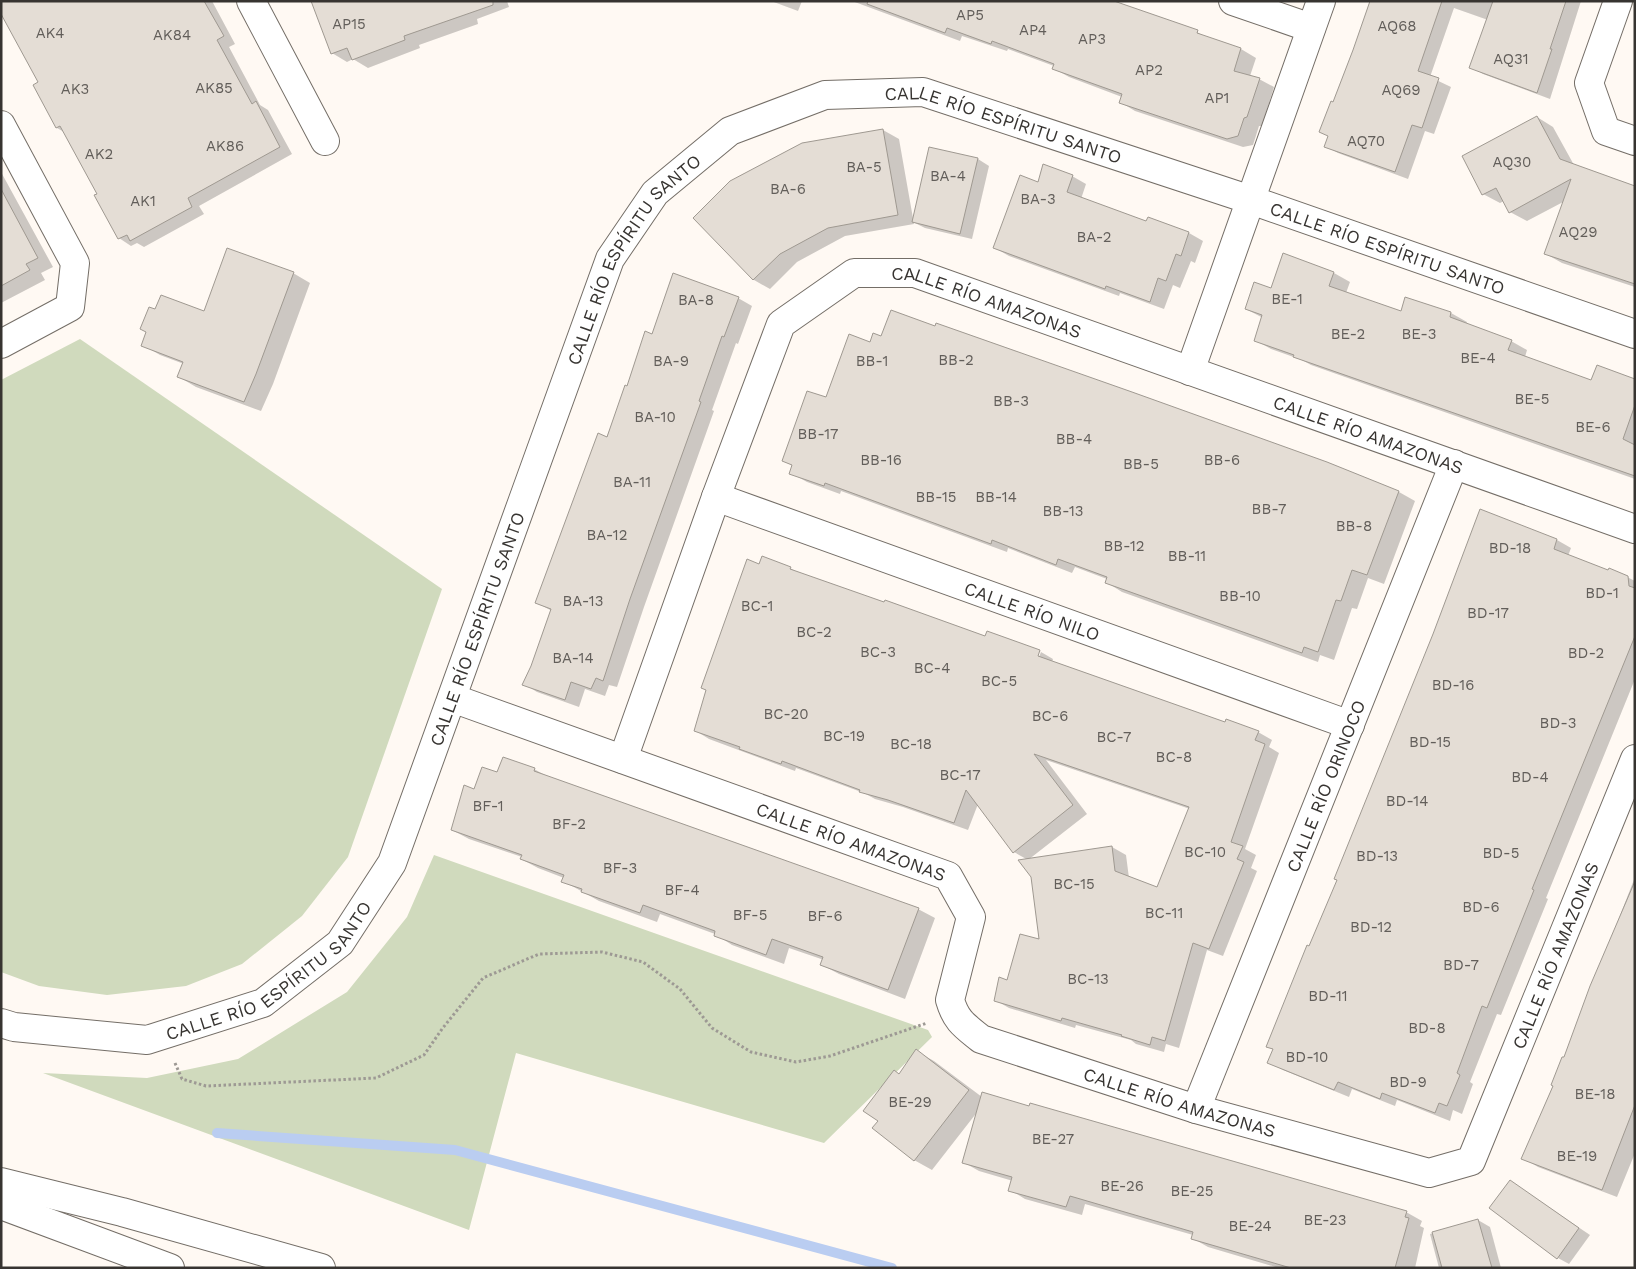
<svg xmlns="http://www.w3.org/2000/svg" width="1636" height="1269" font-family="'Work Sans',sans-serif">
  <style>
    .green { fill: #d0dabd }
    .shadow { fill: #0003 }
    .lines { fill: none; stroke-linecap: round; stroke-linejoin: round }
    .stream { stroke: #bacdf1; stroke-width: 10 }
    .building { fill: #e4ddd5; stroke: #9f9991 }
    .minor-casing { stroke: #746e67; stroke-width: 30 }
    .highway-casing { stroke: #746e67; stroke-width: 30 }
    .path { stroke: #9d9994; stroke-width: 3; stroke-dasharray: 2.5 2.5; stroke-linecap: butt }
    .minor { stroke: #fff; stroke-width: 28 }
    .highway { stroke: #fff; stroke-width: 28 }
    .labels { text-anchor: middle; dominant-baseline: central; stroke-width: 4; stroke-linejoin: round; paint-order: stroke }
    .number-label { font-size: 15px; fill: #625e5a }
    .street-label { font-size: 18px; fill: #373431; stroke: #fff }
  </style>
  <rect width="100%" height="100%" fill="#fff9f3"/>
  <g class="green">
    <polygon points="80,339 442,589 348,857 302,916 242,964 186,986 107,995 39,986 1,972 1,380"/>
    <polygon points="434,855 928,1030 932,1037 824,1143 516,1053 469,1230 43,1073 147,1078 238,1059 347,992 407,917"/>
  </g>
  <g class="shadow">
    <polygon points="1,1 212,1 235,44 229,47 260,105 268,110 292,154 199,206 204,214 144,247 137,243 131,246 119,238 99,195 64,132 57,128 35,85 40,83"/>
    <polygon points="312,1 507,1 509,7 477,19 478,24 419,45 420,48 368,68 353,59 347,62 332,53"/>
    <polygon points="771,1 802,1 798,11"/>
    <polygon points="852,1 1113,1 1197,32 1209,39 1241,49 1256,58 1250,76 1259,79 1274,87 1262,126 1259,126 1253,145 1243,147 1135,111 1120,102 1122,97 1069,77 1053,68 1054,66 1008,49 1007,51 962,36 960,41"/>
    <polygon points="1370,1 1581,1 1550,99 1483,74 1471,67 1488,20 1454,8 1430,77 1451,87 1434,134 1425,131 1408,179 1338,153 1325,146 1329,137 1334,103 1354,51"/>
    <polygon points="1537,117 1553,127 1574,165 1635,187 1635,287 1562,263 1546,254 1565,201 1527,221 1510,212 1504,201 1500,203 1483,194"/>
    <polygon points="883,130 899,139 914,224 845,236 797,262 770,289 754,280 695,218"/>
    <polygon points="978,159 989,166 972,239 925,228 913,222"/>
    <polygon points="1,172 53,267 41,273 45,280 1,303"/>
    <polygon points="1072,176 1086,184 1081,199 1147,223 1149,218 1189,233 1203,241 1195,263 1191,261 1180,288 1173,285 1164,309 1120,293 1119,296 1009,256 995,248 1038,183"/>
    <polygon points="293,273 310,283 273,384 261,411 196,387 179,377 184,364 160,355 143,345 204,312"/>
    <polygon points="1334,273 1350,282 1346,293 1401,313 1406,299 1451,313 1467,322 1466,325 1511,341 1527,350 1525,357 1592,382 1635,380 1635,479 1311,365 1302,360 1271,349 1255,340 1263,318 1246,309 1272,290"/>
    <polygon points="738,298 752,306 738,344 736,343 712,410 714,411 644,607 617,687 609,685 605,696 585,689 579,707 537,692 524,684 533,666 552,611 537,603 627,388 652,335"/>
    <polygon points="871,343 1327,463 1399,492 1415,501 1384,584 1368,578 1357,609 1352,608 1334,660 1320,655 1318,662 1122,592 1106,582 1107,579 1075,567 1072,573 1008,548 1007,552 841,491 840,494 807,482 791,473 793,466 784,461 827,399"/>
    <polygon points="1557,540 1571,548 1568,556 1608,572 1627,577 1635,581 1635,679 1546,898 1548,899 1501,1015 1497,1014 1470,1082 1473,1084 1462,1114 1453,1110 1450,1121 1397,1100 1395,1106 1352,1089 1349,1097 1283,1070 1269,1062 1274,1050 1267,1046 1310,948"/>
    <polygon points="760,565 790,568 801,574 986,638 1039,651 1041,652 1038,652 1037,662 1041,652 1053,659 1052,662 1226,724 1258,732 1272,740 1269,747 1279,753 1245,849 1256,855 1251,868 1257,871 1223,956 1207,950 1179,1048 1166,1044 1164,1052 1136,1044 1131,1040 1076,1025 1075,1028 1009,1008 995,1000 1000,978 1008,981 1112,847 1126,855 1129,878 1157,888 1190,809 1046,760 1087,814 1028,860 1014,852 978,804 968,830 903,807 875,799 864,793 796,768 795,771 709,739 696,731"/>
    <polygon points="534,769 550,778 918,909 935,918 905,999 839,974 822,965 824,960 789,948 784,964 732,945 715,934 660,914 657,922 599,901 563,881 564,878 538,868 521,859 522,857 469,839 452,830 475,790 498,774"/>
    <polygon points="1635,877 1635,1153 1617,1197 1538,1167 1523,1158 1564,1059"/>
    <polygon points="916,1051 934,1061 982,1097 1406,1212 1422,1221 1420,1226 1424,1228 1415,1268 1279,1268 1208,1247 1192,1238 1193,1235 1085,1204 1082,1215 1025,1199 1010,1190 1013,1181 979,1171 963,1162 978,1111 932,1170 914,1160 880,1121 900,1075"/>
    <polygon points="1510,1181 1590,1235 1569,1264 1558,1258"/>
    <polygon points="1478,1220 1490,1227 1501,1268 1439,1268 1430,1234"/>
  </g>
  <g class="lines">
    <polyline class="stream" points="217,1133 455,1150 892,1268"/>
  </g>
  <g class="building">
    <polygon points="1,1 204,1 224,36 217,40 252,104 256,101 280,147 188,198 192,207 130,241 127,235 118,239 94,195 97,194 60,126 56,128 33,85 38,82 1,14"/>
    <polygon points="311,1 493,1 493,5 404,36 405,40 352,60 347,48 331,54"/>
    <polygon points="868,1 1114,1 1198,30 1197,33 1241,48 1234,71 1260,78 1247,117 1244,118 1238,136 1227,139 1119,103 1122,94 1052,69 1054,64 992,41 991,44 947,28 945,33 867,4"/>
    <polygon points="1370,1 1442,1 1418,71 1439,78 1422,128 1412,125 1395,172 1324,147 1328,136 1319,132 1331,101 1333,102 1353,50"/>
    <polygon points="1493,1 1566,1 1550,49 1552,49 1537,93 1469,68"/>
    <polygon points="1537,116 1560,159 1635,186 1635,284 1544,254 1571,179 1509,213 1496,188 1482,195 1462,156"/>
    <polygon points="883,129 898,215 828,228 780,254 753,280 693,218 730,181 802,143"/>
    <polygon points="929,147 978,158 960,234 912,222"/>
    <polygon points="1043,164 1073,175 1067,192 1146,221 1148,217 1189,232 1181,256 1176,254 1166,281 1158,278 1150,302 1106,286 1105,289 993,248 1020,175 1038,182"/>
    <polygon points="1,189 38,258 26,264 30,270 1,286"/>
    <polygon points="227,248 294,272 256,374 244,402 177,377 183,362 141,346 146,332 140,329 149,307 155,309 161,295 204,311"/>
    <polygon points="1283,253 1334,272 1329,286 1401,311 1405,297 1451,312 1450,317 1512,340 1508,350 1591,380 1597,365 1635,379 1635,405 1623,439 1635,445 1635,476 1293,357 1294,355 1254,341 1262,315 1245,309 1254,282 1271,288"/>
    <polygon points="673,273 739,297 724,337 722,336 699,401 701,402 630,599 603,681 596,678 591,689 571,682 565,700 522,685 531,666 551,609 535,603 598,433 607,437 625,385 627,386 645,331 652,334"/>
    <polygon points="891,310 935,326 936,323 1132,392 1327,462 1399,491 1367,575 1352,570 1341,601 1336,600 1318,652 1304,647 1302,653 1105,583 1107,577 1058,559 1056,565 992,540 991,544 825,483 824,486 789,474 792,465 782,461 807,391 826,397 849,334 870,342 873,333 881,336"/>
    <polygon points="1480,509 1557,539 1554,549 1608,570 1609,568 1628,576 1629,586 1635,588 1635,636 1532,889 1534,890 1487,1008 1482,1006 1457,1073 1460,1075 1447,1106 1439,1103 1435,1113 1382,1093 1380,1099 1338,1082 1334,1090 1267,1063 1273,1049 1266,1047 1307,945 1309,946 1337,880 1334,879 1433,634"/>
    <polygon points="762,556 791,567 790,569 884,602 885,600 985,636 987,631 1040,650 1038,656 1225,722 1226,719 1259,731 1255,740 1265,744 1231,842 1243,846 1237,859 1244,862 1209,949 1193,943 1165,1041 1152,1037 1150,1045 1121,1036 1122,1035 1062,1018 1061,1021 994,1001 999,977 1007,980 1020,934 1039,939 1031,877 1018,860 1112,846 1115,871 1157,887 1189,807 1034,754 1073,805 1013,853 966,790 954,823 888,800 859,792 860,790 782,761 781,764 739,749 740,747 694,731 706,690 701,688 747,559 759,564"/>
    <polygon points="503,757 535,768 534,771 919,908 888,990 820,965 823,957 772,939 766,955 714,936 715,931 643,905 640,913 581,892 582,889 561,882 564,875 520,859 522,855 451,830 464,785 474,789 482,767 497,772"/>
    <polygon points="1635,881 1635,1105 1602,1190 1521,1159 1553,1086 1551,1085 1562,1057 1564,1057 1590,986"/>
    <polygon points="916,1049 969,1090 914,1161 872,1128 878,1121 863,1111 894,1070 899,1074"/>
    <polygon points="982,1092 1029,1106 1030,1103 1407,1211 1405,1217 1409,1218 1395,1268 1291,1268 1191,1239 1193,1232 1070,1196 1066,1207 1008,1191 1012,1177 962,1163"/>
    <polygon points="1510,1180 1579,1228 1557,1259 1489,1208"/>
    <polygon points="1478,1219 1492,1268 1442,1268 1432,1232"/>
  </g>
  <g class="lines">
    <g class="minor-casing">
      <g id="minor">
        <polyline points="251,1 325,141"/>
        <polyline points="1233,1 1311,28"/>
        <polyline points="1618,1 1589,83 1606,131 1635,141"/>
        <polyline points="1,125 75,263 70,307 1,344"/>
        <polyline points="1190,371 1321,1"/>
        <path id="s1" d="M 716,497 L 1350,725"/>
        <path id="s2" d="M 452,698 L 948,876 L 971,917 L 950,1000 C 956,1021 965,1026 981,1039 L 1196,1109 L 1429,1173 L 1471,1161 L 1635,759"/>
        <path id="s3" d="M 623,759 L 716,497 L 781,324 L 854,273 L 915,273 L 1635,529"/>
        <path id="s4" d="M 1,1023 L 14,1027 L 147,1040 L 263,1003 L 340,943 L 392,863 L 610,259 L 655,193 L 730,131 L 825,95 L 923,92 L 1251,200 L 1635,334"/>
        <path id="s5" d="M 1196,1109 L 1454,464"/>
      </g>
    </g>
    <g class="highway-casing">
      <g id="highway">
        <polyline points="1,1182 122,1212 321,1268"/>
        <polyline points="1,1205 170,1268"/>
      </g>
    </g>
    <polyline class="path" points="175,1063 182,1079 206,1086 376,1078 424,1055 442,1029 483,978 539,954 602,952 643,962 680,989 712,1028 751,1052 796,1062 830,1056 927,1023"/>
    <use href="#minor" class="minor"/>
    <use href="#highway" class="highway"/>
  </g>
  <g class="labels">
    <g class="number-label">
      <text x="970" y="15">AP5</text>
      <text x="349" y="24">AP15</text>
      <text x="1397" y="26">AQ68</text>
      <text x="1033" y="30">AP4</text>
      <text x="50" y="33">AK4</text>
      <text x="172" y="35">AK84</text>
      <text x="1092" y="39">AP3</text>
      <text x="1511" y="59">AQ31</text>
      <text x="1149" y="70">AP2</text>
      <text x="214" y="88">AK85</text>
      <text x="75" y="89">AK3</text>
      <text x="1401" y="90">AQ69</text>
      <text x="1217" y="98">AP1</text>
      <text x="1366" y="141">AQ70</text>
      <text x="225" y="146">AK86</text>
      <text x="99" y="154">AK2</text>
      <text x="1512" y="162">AQ30</text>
      <text x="864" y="167">BA-5</text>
      <text x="948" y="176">BA-4</text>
      <text x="788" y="189">BA-6</text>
      <text x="1038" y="199">BA-3</text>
      <text x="143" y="201">AK1</text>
      <text x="1578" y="232">AQ29</text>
      <text x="1094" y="237">BA-2</text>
      <text x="1287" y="299">BE-1</text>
      <text x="696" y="300">BA-8</text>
      <text x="1348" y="334">BE-2</text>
      <text x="1419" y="334">BE-3</text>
      <text x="1478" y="358">BE-4</text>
      <text x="956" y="360">BB-2</text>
      <text x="671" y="361">BA-9</text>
      <text x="872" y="361">BB-1</text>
      <text x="1532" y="399">BE-5</text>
      <text x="1011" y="401">BB-3</text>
      <text x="655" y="417">BA-10</text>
      <text x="1593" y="427">BE-6</text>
      <text x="818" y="434">BB-17</text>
      <text x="1074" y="439">BB-4</text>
      <text x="881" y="460">BB-16</text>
      <text x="1222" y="460">BB-6</text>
      <text x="1141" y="464">BB-5</text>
      <text x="632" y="482">BA-11</text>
      <text x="936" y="497">BB-15</text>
      <text x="996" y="497">BB-14</text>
      <text x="1269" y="509">BB-7</text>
      <text x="1063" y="511">BB-13</text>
      <text x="1354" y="526">BB-8</text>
      <text x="607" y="535">BA-12</text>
      <text x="1124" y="546">BB-12</text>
      <text x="1510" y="548">BD-18</text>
      <text x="1187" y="556">BB-11</text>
      <text x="1602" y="593">BD-1</text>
      <text x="1240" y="596">BB-10</text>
      <text x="583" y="601">BA-13</text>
      <text x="757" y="606">BC-1</text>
      <text x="1488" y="613">BD-17</text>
      <text x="814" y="632">BC-2</text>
      <text x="878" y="652">BC-3</text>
      <text x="1586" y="653">BD-2</text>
      <text x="573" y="658">BA-14</text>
      <text x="932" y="668">BC-4</text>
      <text x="999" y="681">BC-5</text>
      <text x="1453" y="685">BD-16</text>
      <text x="786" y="714">BC-20</text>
      <text x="1050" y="716">BC-6</text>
      <text x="1558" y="723">BD-3</text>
      <text x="844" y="736">BC-19</text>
      <text x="1114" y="737">BC-7</text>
      <text x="1430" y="742">BD-15</text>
      <text x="911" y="744">BC-18</text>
      <text x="1174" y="757">BC-8</text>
      <text x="960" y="775">BC-17</text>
      <text x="1530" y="777">BD-4</text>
      <text x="1407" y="801">BD-14</text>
      <text x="488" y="806">BF-1</text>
      <text x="569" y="824">BF-2</text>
      <text x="1205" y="852">BC-10</text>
      <text x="1501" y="853">BD-5</text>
      <text x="1377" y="856">BD-13</text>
      <text x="620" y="868">BF-3</text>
      <text x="1074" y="884">BC-15</text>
      <text x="682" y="890">BF-4</text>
      <text x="1481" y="907">BD-6</text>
      <text x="1164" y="913">BC-11</text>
      <text x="750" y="915">BF-5</text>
      <text x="825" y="916">BF-6</text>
      <text x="1371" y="927">BD-12</text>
      <text x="1461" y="965">BD-7</text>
      <text x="1088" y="979">BC-13</text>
      <text x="1328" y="996">BD-11</text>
      <text x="1427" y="1028">BD-8</text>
      <text x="1307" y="1057">BD-10</text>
      <text x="1408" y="1082">BD-9</text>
      <text x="1595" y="1094">BE-18</text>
      <text x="910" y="1102">BE-29</text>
      <text x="1053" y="1139">BE-27</text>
      <text x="1577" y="1156">BE-19</text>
      <text x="1122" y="1186">BE-26</text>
      <text x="1192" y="1191">BE-25</text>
      <text x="1325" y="1220">BE-23</text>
      <text x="1250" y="1226">BE-24</text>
    </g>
    <g class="street-label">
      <text stroke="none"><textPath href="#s4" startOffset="1566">CALLE RÍO ESPÍRITU SANTO</textPath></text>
      <text stroke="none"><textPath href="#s4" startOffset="1971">CALLE RÍO ESPÍRITU SANTO</textPath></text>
      <text stroke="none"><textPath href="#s4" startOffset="1116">CALLE RÍO ESPÍRITU SANTO</textPath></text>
      <text stroke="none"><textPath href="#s3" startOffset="689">CALLE RÍO AMAZONAS</textPath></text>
      <text stroke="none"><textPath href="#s3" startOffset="1094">CALLE RÍO AMAZONAS</textPath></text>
      <text stroke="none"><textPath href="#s1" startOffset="336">CALLE RÍO NILO</textPath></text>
      <text stroke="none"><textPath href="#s4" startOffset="711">CALLE RÍO ESPÍRITU SANTO</textPath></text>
      <text stroke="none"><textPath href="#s5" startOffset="348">CALLE RÍO ORINOCO</textPath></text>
      <text stroke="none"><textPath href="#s2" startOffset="424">CALLE RÍO AMAZONAS</textPath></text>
      <text stroke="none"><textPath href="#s2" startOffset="1444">CALLE RÍO AMAZONAS</textPath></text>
      <text stroke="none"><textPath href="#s4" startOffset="291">CALLE RÍO ESPÍRITU SANTO</textPath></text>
      <text stroke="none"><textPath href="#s2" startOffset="919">CALLE RÍO AMAZONAS</textPath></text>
    </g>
  </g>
  <rect width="1636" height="1269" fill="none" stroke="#373431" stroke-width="5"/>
</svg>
